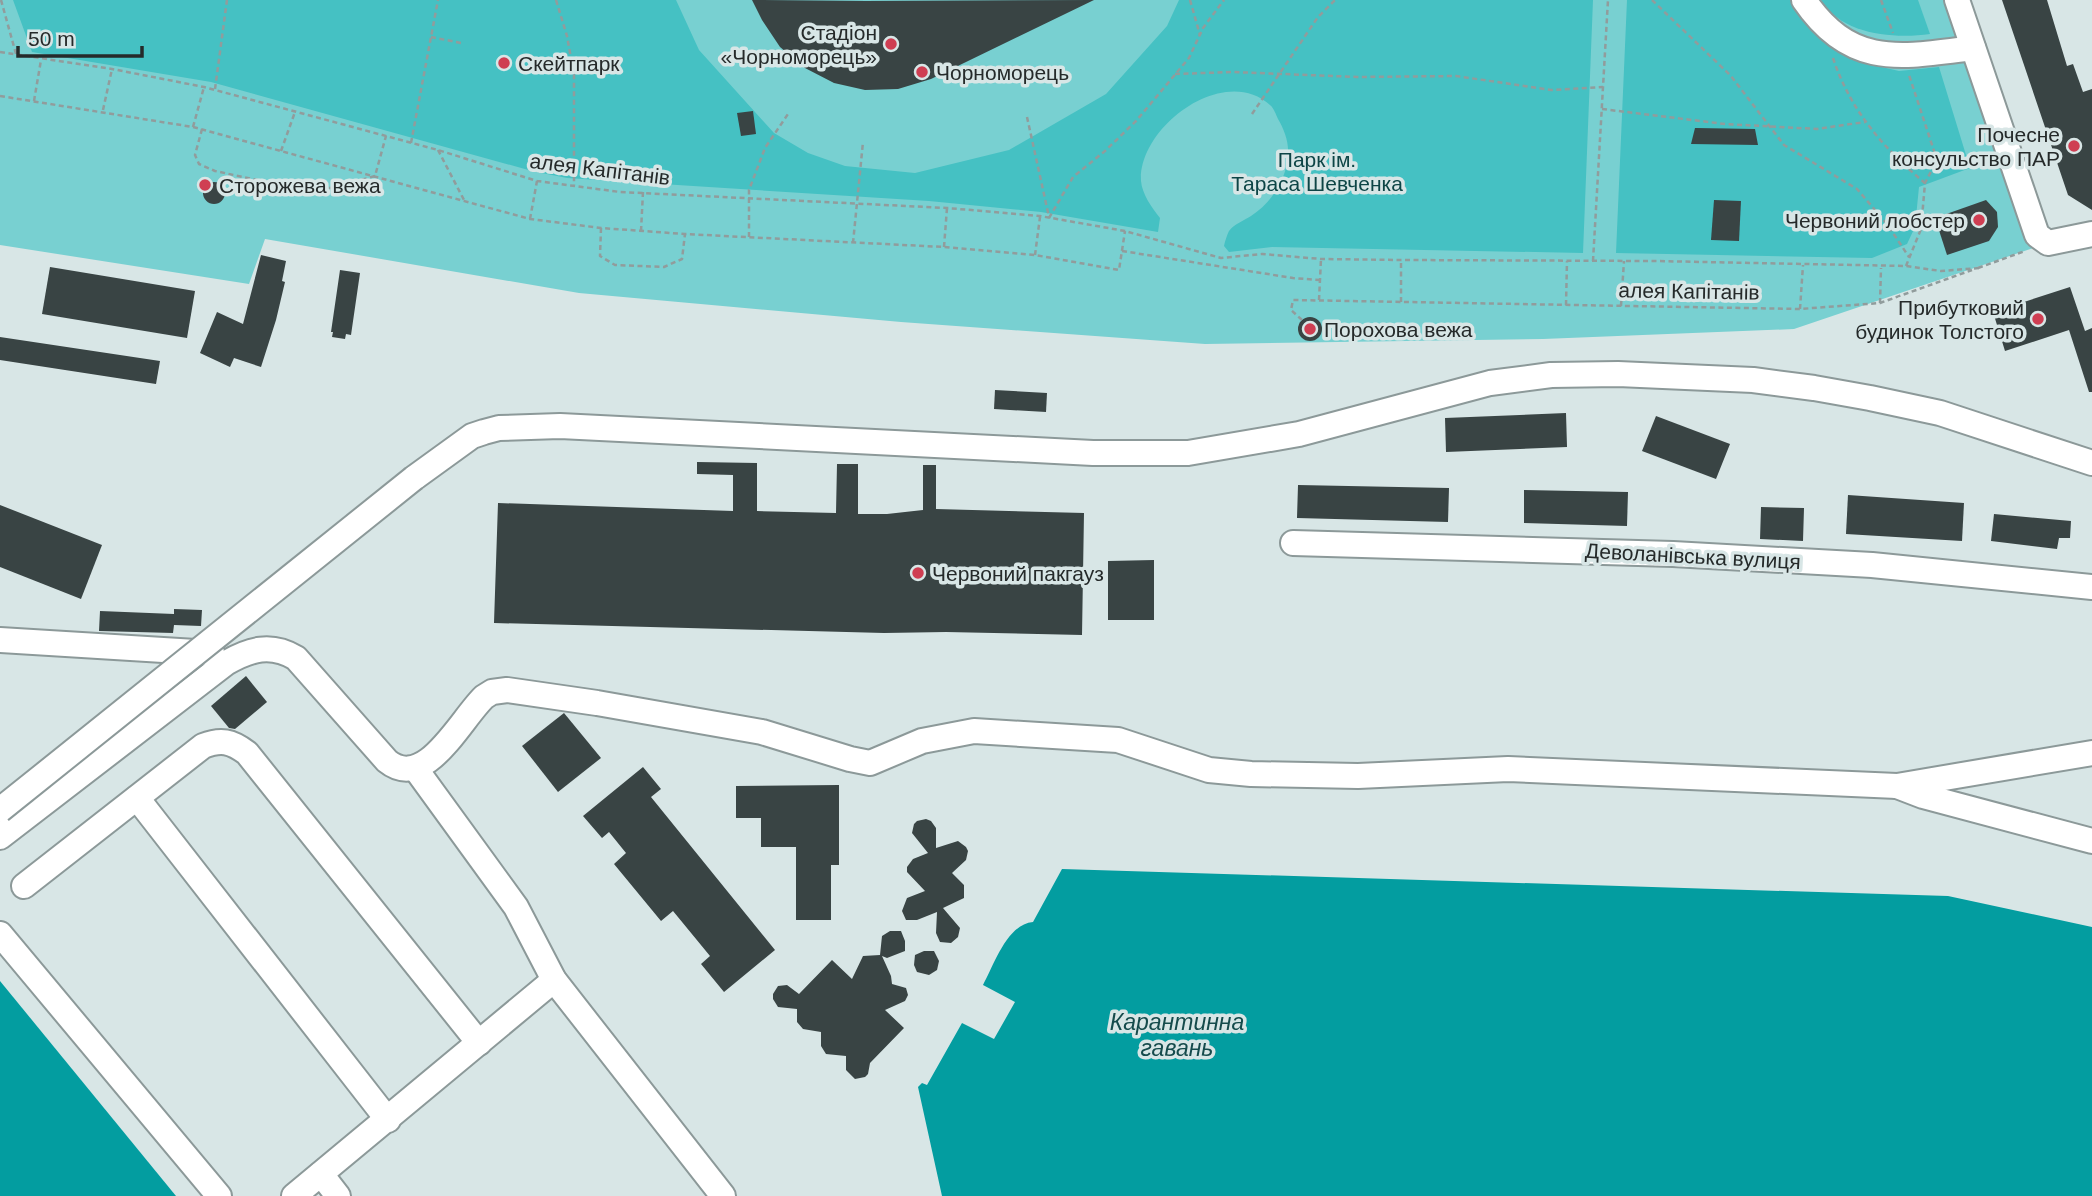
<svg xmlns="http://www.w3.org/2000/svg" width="2092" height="1196" font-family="Arial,sans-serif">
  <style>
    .green { fill: #78d0d1 }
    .forest { fill: #45c1c3 }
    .water { fill: #039da0 }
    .building { fill: #394444 }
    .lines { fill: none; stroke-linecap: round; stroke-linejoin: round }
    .minor-casing { stroke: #8c9999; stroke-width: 28 }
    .path { stroke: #919c9c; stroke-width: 2.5; stroke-dasharray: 5 3.5; stroke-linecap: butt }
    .minor { stroke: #fff; stroke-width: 24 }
    .minor-bridge-casing { stroke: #8c9999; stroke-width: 28; stroke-linecap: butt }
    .minor-bridge { stroke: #fff; stroke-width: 24 }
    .poi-dot { fill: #cf3e52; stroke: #d8e6e6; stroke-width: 2.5 }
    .labels { text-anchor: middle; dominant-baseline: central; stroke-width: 7; stroke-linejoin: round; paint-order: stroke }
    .poi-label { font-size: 21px; fill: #252a2a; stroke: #d8e6e6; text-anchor: start }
    .park-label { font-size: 21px; fill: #0d4546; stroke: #d8e6e6 }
    .street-label { font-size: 21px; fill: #252a2a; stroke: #d8e6e6 }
    .water-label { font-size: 23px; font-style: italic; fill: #154b4c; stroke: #d8e6e6 }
  </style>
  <rect width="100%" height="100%" fill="#d8e6e6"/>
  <polygon class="green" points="0,0 1957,0 2048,243 1794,329 1543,339 1205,344 901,322 579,293 265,239 249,284 0,245"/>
  <g class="forest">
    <path d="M 13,0 L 676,0 L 699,50 L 774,133 L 808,153 L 845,166 L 915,173 L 1009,150 L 1106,94 L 1167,26 L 1179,0 L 1593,0 L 1583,253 L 1272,247 L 1229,252 L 1224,246 C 1225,241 1227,235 1229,231 C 1234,224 1245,220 1251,216 C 1272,202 1287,179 1288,154 C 1289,142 1284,129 1278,119 C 1276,115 1274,108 1270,105 C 1224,63 1138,127 1141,181 C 1142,194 1152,208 1160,218 L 1158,232 L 1041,212 L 929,201 L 567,178 L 532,171 L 211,82 L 32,52 Z"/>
    <polygon points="1627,0 1792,0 1817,36 1860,62 1899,71 1939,67 1970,168 1919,187 1915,227 1907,244 1872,258 1616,253"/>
    <path d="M 1821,0 L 1918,0 L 1930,34 C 1894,39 1842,35 1821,0 Z"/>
  </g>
  <g class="water">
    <path d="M 1062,869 L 1948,896 L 2092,927 L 2092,1196 L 942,1196 L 918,1087 L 922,1083 L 927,1085 L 962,1023 L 994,1039 L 1015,1002 L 983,985 C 994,965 1007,924 1033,922 Z"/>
    <polygon points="0,981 176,1196 0,1196"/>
  </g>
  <g class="building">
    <polygon points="752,0 866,1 1094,0 931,79 898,89 865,90 834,83 805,68 780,47 762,20"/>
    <polygon points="2002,0 2047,0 2067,66 2073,64 2083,92 2092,89 2092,210 2068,195"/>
    <polygon points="753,111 756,134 741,136 737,113"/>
    <polygon points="1695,128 1755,129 1758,145 1691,144"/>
    <circle cx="214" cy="193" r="11"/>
    <polygon points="1714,200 1741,201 1739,241 1711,240"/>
    <polygon points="1986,200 1997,212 1998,227 1989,241 1947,255 1935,218"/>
    <polygon points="261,255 286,261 282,281 285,282 276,320 261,367 234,358 230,367 200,353 217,312 243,324"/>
    <polygon points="50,267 195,291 187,338 42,314"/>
    <polygon points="340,270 360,273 351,335 346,334 345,339 332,337 333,332 331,332"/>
    <polygon points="2070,287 2085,331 2092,328 2092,392 2089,392 2069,330 2005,351 1993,312"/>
    <circle cx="1310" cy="329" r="12"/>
    <polygon points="0,337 160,361 156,384 0,360"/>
    <polygon points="995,390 1047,393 1046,412 994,409"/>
    <polygon points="1566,413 1567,447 1446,452 1445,418"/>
    <polygon points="1656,416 1730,444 1716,479 1642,451"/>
    <polygon points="697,462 757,463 757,511 836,513 837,464 858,464 858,514 887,514 923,510 923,465 936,465 936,509 1084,513 1082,635 946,632 884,633 494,623 498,503 733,511 733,475 697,474"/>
    <polygon points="1298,485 1449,488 1448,522 1297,518"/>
    <polygon points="1524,490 1628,492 1627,526 1524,523"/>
    <polygon points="1848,495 1964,503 1962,541 1846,534"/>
    <polygon points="0,505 102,545 81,599 0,567"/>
    <polygon points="1761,507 1804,508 1803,541 1760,539"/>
    <polygon points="1994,514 2071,521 2070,538 2059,538 2057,549 1991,541"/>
    <polygon points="1154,560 1154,620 1108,620 1108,561"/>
    <polygon points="174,609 202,610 201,626 174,625 173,633 99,631 100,611 174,614"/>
    <polygon points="246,676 267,702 235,729 229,728 211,706"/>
    <polygon points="564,713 601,758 558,792 522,746"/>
    <polygon points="643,767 661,789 651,797 775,950 724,992 701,964 710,956 673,911 661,921 614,864 626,853 609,832 602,838 583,816"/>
    <polygon points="839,785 839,865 831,865 831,920 796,920 796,847 761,847 761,818 736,818 736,786"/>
    <polygon points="926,819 931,821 936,828 936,848 958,841 966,847 968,851 966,860 952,873 964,885 964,898 943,908 960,928 958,937 951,943 940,942 936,933 937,912 917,920 906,920 902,911 907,898 925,891 907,872 907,867 913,859 928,853 912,833 914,824 917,821"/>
    <polygon points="890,931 901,931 905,941 905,951 887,958 882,956 891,976 892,984 906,988 908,995 905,1001 885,1010 904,1028 870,1063 868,1074 865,1077 855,1079 846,1070 846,1056 826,1054 821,1046 821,1032 803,1029 797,1022 797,1009 778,1007 773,999 773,994 778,986 787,985 799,994 832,960 852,979 863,956 880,955 882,936"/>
    <polygon points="924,951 934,951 939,961 937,970 929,975 917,972 914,965 915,955"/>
  </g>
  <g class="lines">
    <g class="minor-casing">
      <g id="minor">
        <path d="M 1804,0 C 1851,69 1901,57 1973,48"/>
        <polyline points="1957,0 2037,235 2048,243 2092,234"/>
        <polyline points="414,478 472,436 484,432 499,428 560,426 1093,453 1188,453 1299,434 1490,383 1551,375 1618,374 1753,380 1814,388 1870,398 1940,413 2092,463"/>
        <polyline points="1293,543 1673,554 1872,565 2092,587"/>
        <polyline points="0,640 212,653"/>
        <polyline points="415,768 516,907 554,980 723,1196"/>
        <polyline points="1897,786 1923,796 2092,841"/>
        <polyline points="137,798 388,1120"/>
        <path d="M 0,837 L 226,663 C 250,649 271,643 296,658 L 387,761 C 425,792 460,720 484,697 L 492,692 L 507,690 L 597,703 L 762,732 L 850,759 L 870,763 L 922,741 L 974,731 L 1118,740 L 1209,770 L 1251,774 L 1358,776 L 1508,769 L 1897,786 L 2092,753"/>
        <path d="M 24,886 L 203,746 C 221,739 231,741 247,753 L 479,1043"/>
        <polyline points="0,934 219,1196"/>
        <polyline points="321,1174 338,1196"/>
        <polyline points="294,1196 554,980"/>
      </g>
    </g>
    <g class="path">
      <polyline points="1,0 16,54"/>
      <polyline points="556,0 567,36 574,75 574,185"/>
      <polyline points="1190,0 1200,35"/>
      <polyline points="1652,0 1731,76 1784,145 1857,189 1887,224 1909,257"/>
      <polyline points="1881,0 1893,33"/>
      <polyline points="431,37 461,43"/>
      <polyline points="0,52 112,69 204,87 438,150 537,181 620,192 947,208 1040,216 1125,231 1221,258 1262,254 1321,259 1401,260 1654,261 1906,266 1941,271 1979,268"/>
      <path d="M 1833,58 C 1850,110 1884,149 1925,183"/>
      <polyline points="1175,74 1233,72 1357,77 1456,76 1551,90 1603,87"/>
      <polyline points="215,89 227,0"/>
      <polyline points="0,96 193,127 530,219 601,228 685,234 944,247 1035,255 1119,270 1125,231"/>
      <polyline points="34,101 41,60"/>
      <polyline points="1602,109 1725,124 1817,129 1865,122"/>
      <polyline points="103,110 112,69"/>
      <polyline points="1252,114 1318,17 1335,0"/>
      <polyline points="1027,117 1049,217"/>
      <polyline points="193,127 204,87"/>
      <polyline points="202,129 195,155 199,164 215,171 295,188 332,188 375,176 386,136"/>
      <polyline points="411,143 438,0"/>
      <polyline points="438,150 464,200"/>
      <polyline points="281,151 295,112"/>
      <polyline points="1049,218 1073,177 1105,151 1136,121 1189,58 1203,28 1224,0"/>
      <polyline points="530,219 537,181"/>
      <polyline points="601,228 600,256 615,265 664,267 682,259 685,234"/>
      <polyline points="641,231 643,192"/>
      <polyline points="749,237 749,190 765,148 788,114"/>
      <polyline points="853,243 863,142"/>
      <polyline points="944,247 947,208"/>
      <polyline points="1122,251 1293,278 1320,280"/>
      <polyline points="1035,255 1040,217"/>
      <polyline points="1593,261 1608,0"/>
      <polyline points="1906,266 1921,229 1925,183 1937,160 1909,75"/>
      <polyline points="1978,268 2025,251"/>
      <polyline points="1319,300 1321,259"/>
      <polyline points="1401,302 1401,260"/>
      <polyline points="1880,303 1881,268"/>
      <polyline points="1566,305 1567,261"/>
      <polyline points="1621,306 1624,261"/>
      <polyline points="1800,309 1803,265"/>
      <polyline points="1302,320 1291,310 1293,300 1800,309 1880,303 1972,270"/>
    </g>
    <use href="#minor" class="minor"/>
    <g class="minor-bridge-casing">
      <polyline id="minor-bridge" points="0,810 414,478"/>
    </g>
    <use href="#minor-bridge" class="minor-bridge"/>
  </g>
  <g class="poi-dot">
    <circle cx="891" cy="44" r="7"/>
    <circle cx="504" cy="63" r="7"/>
    <circle cx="922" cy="72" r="7"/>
    <circle cx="2074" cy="146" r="7"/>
    <circle cx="205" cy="185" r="7"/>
    <circle cx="1979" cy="220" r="7"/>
    <circle cx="2038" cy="319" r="7"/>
    <circle cx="1310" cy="329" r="7"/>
    <circle cx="918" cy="573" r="7"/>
  </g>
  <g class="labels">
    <g class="poi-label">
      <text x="877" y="32" text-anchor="end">Стадіон<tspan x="877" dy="24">«Чорноморець»</tspan></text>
      <text x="518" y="63">Скейтпарк</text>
      <text x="936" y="72">Чорноморець</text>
      <text x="2060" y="134" text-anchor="end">Почесне<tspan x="2060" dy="24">консульство ПАР</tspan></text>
      <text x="219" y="185">Сторожева вежа</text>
      <text x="1965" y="220" text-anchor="end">Червоний лобстер</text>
      <text x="2024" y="307" text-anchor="end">Прибутковий<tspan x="2024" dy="24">будинок Толстого</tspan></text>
      <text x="1324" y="329">Порохова вежа</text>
      <text x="932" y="573">Червоний пакгауз</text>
    </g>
    <g class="park-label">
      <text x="1317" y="159">Парк ім.<tspan x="1317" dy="24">Тараса Шевченка</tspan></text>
    </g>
    <g class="street-label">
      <text transform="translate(600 169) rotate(7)">алея Капітанів</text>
      <text transform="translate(1689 291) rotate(1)">алея Капітанів</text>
      <text transform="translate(1693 556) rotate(3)">Деволанівська вулиця</text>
    </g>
    <g class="water-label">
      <text x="1177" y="1022">Карантинна<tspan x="1177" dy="26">гавань</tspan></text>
    </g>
  </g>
  <path d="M18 46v10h124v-10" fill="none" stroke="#252a2a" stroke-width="3.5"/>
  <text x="28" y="46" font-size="21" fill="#252a2a" stroke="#d8e6e6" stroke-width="5" paint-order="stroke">50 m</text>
</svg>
